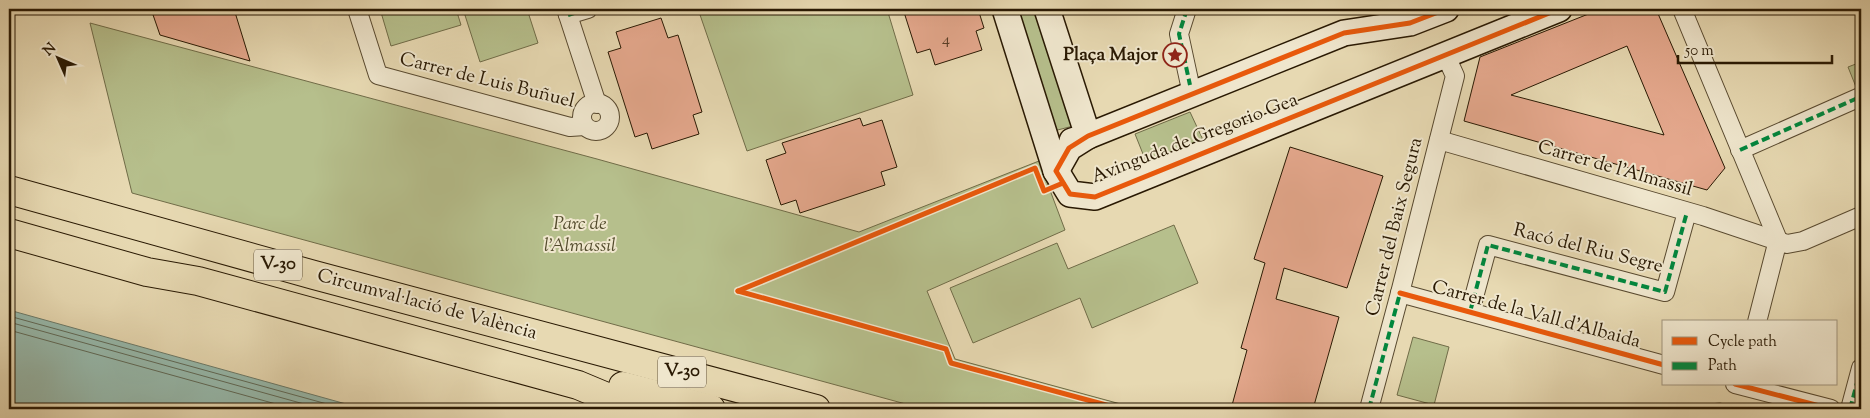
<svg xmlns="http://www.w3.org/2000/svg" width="1870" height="418" font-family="'Sorts Mill Goudy',serif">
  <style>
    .green { fill: #b6bf8c; stroke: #706c48 }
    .water { fill: #97baad; stroke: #6b7a69 }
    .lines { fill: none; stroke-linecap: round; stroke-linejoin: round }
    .shore { stroke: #606a58; stroke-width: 1 }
    .building { fill: #e5a88d; stroke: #291903; fill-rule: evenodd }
    .street-casing { stroke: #58492f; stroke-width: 20 }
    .secondary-casing { stroke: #291903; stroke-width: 28 }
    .highway-casing { stroke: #291903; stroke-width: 30 }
    .street { stroke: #efe6cd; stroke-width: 18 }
    .secondary { stroke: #efe6cd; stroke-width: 25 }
    .highway { stroke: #e7d9b2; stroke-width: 28 }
    .quiet { stroke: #00873e; stroke-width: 4; stroke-dasharray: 8 4; stroke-linecap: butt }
    .cycleway-casing { stroke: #efe6cd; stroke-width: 8 }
    .cycleway { stroke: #e8590c; stroke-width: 5 }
    .labels { text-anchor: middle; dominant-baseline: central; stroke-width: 4; stroke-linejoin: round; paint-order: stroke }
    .number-label { font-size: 16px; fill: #583d26 }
    .shield { fill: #efe6cd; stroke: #645640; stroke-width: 1 }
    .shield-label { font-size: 18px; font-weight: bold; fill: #291903 }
    .poi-label { font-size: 19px; font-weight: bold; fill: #291903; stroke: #efe6cd; text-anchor: end }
    .street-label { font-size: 19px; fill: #291903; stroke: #efe6cd }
    .park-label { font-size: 19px; font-style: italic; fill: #534b2c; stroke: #efe6cd }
  </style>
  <rect width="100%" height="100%" fill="#e7d9b2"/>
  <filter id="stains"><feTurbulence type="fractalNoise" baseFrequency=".004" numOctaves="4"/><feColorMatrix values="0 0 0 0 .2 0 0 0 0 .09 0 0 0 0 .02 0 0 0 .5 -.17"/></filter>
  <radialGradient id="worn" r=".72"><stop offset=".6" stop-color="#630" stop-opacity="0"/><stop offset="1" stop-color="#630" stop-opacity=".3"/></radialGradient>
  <g class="green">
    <polygon points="380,9 456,9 461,25 391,46"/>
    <polygon points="463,9 527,9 538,43 480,62"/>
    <polygon points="698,9 887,9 913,95 747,151"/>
    <polygon points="1012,9 1037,9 1073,126 1050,132"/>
    <polygon points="90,23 597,159 859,232 1039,161 1065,230 927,291 955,359 1139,409 924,409 132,193"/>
    <polygon points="1861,62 1861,97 1860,97 1848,67"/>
    <polygon points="1190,112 1204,142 1147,164 1135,134"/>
    <polygon points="1174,225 1198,283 1092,328 1080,298 973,343 950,288 1057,243 1068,269"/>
    <polygon points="1413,337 1449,347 1434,405 1397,395"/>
    <polygon points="1720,403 1744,409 1672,409 1677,407"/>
  </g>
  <polygon class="water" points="9,310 364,409 9,409"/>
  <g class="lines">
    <g class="shore">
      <polyline points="9,316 345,409"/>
      <polyline points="9,322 322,409"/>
      <polyline points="9,330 294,409"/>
    </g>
  </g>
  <g class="building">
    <polygon points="151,9 234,9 250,61 160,35"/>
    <polygon points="903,9 978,9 984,28 976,31 982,50 935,65 930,49 917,53"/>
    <path d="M 1601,9 L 1656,9 L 1725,168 L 1707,190 L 1464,121 L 1480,57 ZM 1627,46 L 1664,135 L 1511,95 Z"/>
    <polygon points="661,18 668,38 678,35 702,112 693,115 699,134 652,149 647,133 635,137 608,52 621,48 616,32"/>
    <polygon points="860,118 863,126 882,120 897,167 881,172 885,185 800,213 796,200 781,205 766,160 786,153 782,143"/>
    <polygon points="1290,147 1383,176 1347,288 1284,268 1276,299 1339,317 1313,409 1231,409 1247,350 1241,348 1265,263 1254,259"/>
  </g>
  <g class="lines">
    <g class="street-casing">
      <g id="street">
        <polyline points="357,9 378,75 570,127 585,126"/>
        <polyline points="566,9 597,104"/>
        <polyline points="1187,9 1179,34 1190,85"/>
        <polyline points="1682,9 1778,240 1757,322"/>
        <polyline points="568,15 588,9"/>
        <circle cx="596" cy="117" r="14"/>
        <polyline points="1439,140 1703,216 1787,244 1803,241 1861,216"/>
        <polyline points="1740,150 1860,97"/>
        <polyline points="1400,293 1664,365"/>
        <polyline points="1470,312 1488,245 1665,292 1687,212"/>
        <polyline points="1735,384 1831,409"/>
        <polyline points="1369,409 1400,293 1455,76 1446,56"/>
        <polyline points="1850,409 1861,368"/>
      </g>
    </g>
    <g class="secondary-casing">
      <g id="secondary">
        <polyline points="1005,9 1056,171 1070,194 1095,197 1559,9"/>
        <polyline points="1047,9 1088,136 1072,141"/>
        <polyline points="1056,171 1069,148 1088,136 1344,33 1410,23 1446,9"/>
      </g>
    </g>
    <g class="highway-casing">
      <g id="highway">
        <polyline points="9,190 314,275 816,409"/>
        <polyline points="9,233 147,272 198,281 578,385 621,403 645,409"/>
        <polyline points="623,386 711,409"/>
      </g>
    </g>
    <use href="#street" class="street"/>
    <use href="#secondary" class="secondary"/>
    <use href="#highway" class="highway"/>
    <g class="quiet">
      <polyline points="1187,9 1179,34 1190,85"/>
      <polyline points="568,15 588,9"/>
      <polyline points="1740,150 1860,97"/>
      <polyline points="1470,312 1488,245 1665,292 1687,212"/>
      <polyline points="1369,409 1400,293"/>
      <polyline points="1850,409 1861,368"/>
    </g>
    <g class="cycleway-casing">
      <g id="cycleway">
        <polyline points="1446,9 1410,23 1344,33 1088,136 1069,148 1056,171 1070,194 1095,197 1559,9"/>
        <polyline points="738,291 946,349 951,363 1121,409"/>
        <polyline points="738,291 1035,168 1044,191 1063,183"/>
        <polyline points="1400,293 1664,365"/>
        <polyline points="1735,384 1831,409"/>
      </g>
    </g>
    <use href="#cycleway" class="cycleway"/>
  </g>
  <defs>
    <g id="sight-ring" transform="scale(1.25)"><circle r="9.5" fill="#efe6cd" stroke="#8f2418" stroke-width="1.5"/><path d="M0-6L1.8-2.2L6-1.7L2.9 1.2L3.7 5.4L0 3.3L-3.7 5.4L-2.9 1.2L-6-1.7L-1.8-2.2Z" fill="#8f2418"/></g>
  </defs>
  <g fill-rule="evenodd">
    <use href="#sight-ring" x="1175" y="55"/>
  </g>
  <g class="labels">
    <g class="number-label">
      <text x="946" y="40">4</text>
    </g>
    <g class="shield">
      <rect x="254" y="249.5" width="48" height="31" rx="4"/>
      <rect x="658" y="356.5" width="48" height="31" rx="4"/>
    </g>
    <g class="shield-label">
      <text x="278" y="265">V-30</text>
      <text x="682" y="372">V-30</text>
    </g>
    <g class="poi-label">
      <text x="1158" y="55">Plaça Major</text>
    </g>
    <g class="street-label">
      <text transform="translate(487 81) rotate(14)">Carrer de Luis Buñuel</text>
      <text transform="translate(1195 139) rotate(-21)">Avinguda de Gregorio Gea</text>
      <text transform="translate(1615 169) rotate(16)">Carrer de l'Almassil</text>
      <text transform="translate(1395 227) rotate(-76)">Carrer del Baix Segura</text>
      <text transform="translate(1588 249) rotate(14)">Racó del Riu Segre</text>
      <text transform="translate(427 305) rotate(15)">Circumval·lació de València</text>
      <text transform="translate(1536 315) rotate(15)">Carrer de la Vall d'Albaida</text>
    </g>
    <g class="park-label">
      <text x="580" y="224">Parc de<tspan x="580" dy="22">l'Almassil</tspan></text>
    </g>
  </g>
  <rect width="1870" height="418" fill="none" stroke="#e7d9b2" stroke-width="30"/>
  <rect x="10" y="10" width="1850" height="398" fill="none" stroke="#291903" stroke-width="2.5"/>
  <rect x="15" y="15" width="1840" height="388" fill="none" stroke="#291903"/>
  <rect x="1662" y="320" width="175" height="65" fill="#efe6cd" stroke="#a0947c"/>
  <rect x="1672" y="337" width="25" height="8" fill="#e8590c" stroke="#a0947c"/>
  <text x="1708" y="346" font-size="15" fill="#291903">Cycle path</text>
  <rect x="1672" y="362" width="25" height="8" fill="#00873e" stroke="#a0947c"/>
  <text x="1708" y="370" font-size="15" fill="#291903">Path</text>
  <g transform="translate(58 58) rotate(315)" stroke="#efe6cd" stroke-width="4" paint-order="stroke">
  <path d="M0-4L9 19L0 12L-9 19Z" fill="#291903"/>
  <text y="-8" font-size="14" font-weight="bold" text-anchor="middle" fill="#291903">N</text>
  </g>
  <path d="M1678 55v8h154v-8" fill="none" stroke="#291903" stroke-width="2.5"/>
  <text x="1685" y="55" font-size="15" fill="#291903" stroke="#efe6cd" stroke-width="4" paint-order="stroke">50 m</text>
  <rect width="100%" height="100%" filter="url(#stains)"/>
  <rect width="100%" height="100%" fill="url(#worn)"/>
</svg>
